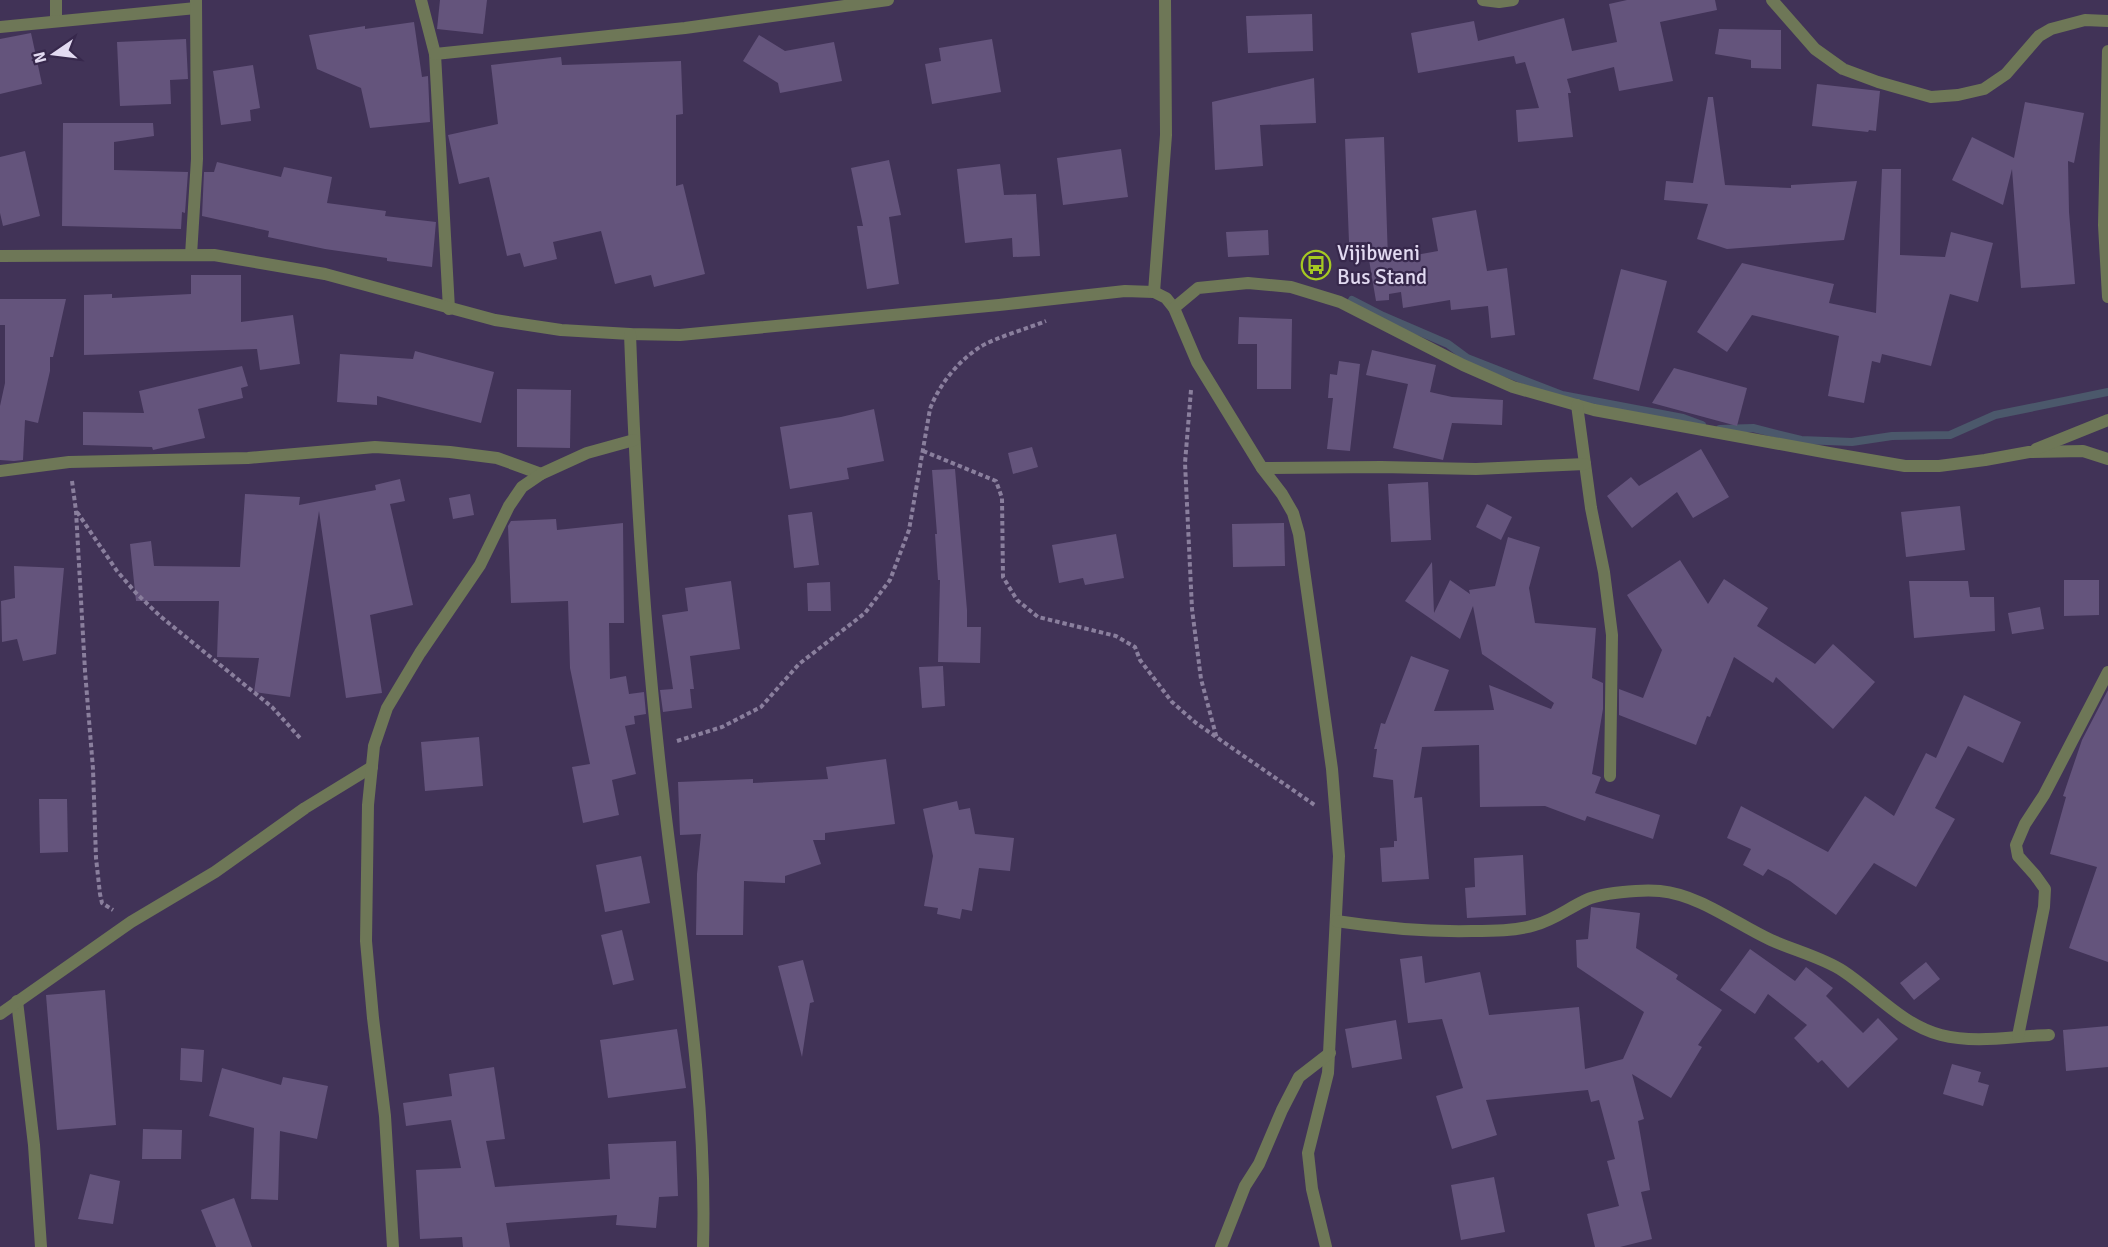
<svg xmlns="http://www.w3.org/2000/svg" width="2108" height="1247" font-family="Signika,sans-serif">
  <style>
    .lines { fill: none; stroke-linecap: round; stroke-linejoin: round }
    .stream { stroke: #4b586b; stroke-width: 8 }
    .building { fill: #64547c }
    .path { stroke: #8a7f9d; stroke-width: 4; stroke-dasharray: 4.5 3; stroke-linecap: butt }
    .street { stroke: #6e7757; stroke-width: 12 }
    .labels { text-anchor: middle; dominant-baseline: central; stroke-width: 4.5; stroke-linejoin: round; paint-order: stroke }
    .poi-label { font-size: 21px; fill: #e2daf1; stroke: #37284c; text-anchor: start }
  </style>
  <rect width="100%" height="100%" fill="#413357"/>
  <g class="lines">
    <g class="stream">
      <polyline points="1352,300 1383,316 1448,344 1467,358 1562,395 1683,418 1702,425"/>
      <polyline points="1720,429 1753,428 1801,440 1852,442 1892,436 1950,435 1995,415 2108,392"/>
    </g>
  </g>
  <g class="building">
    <polygon points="440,0 487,0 483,34 437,29"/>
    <polygon points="1627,0 1715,0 1717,10 1660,22 1673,81 1619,91 1614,67 1567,79 1571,93 1568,93 1573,137 1518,142 1516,110 1539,108 1525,62 1516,64 1514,56 1418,73 1411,33 1474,21 1478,41 1564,18 1572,51 1617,42 1609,4"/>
    <polygon points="1312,14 1313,51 1248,53 1246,16"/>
    <polygon points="414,22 422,77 428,76 430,122 370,128 361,88 317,69 309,35 365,26 365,29"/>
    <polygon points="1719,29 1781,30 1781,69 1751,68 1751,60 1715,54"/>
    <polygon points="31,33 42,84 0,94 0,39"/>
    <polygon points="759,35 785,51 834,42 842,81 780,93 778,83 743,61"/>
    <polygon points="186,39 188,79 170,80 171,104 120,106 117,42"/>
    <polygon points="992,39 1001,92 932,104 925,64 941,61 939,48"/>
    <polygon points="561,57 562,65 681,61 683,114 676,115 676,186 683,184 705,274 654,287 651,275 615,284 601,231 553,242 557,259 524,267 520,253 507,256 489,177 459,184 448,135 498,124 491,65"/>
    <polygon points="253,65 260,108 250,110 251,121 221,125 213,71"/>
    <polygon points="1314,78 1316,123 1260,125 1263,166 1215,170 1212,102"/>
    <polygon points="1817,84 1880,91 1876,131 1869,130 1868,132 1812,126"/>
    <polygon points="1708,97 1713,97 1725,185 1791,188 1791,185 1857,181 1844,240 1727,249 1697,239 1708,204 1664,200 1666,181 1693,183"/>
    <polygon points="2025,102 2084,113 2074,163 2068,161 2069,212 2075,284 2021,288 2012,169 2003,205 1952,180 1972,137 2014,158"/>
    <polygon points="63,123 153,123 154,136 114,142 114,170 188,172 185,213 182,212 181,229 62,226"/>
    <polygon points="1384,137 1388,260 1438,251 1432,218 1476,210 1487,271 1507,268 1515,335 1491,338 1488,306 1451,310 1450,300 1403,308 1401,292 1389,294 1389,300 1376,301 1366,242 1349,242 1345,139"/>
    <polygon points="1121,149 1128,197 1063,205 1057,158"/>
    <polygon points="25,151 40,216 3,226 0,213 0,157"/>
    <polygon points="889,160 901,215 889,217 899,284 867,289 857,226 863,226 851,168"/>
    <polygon points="217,162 281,177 284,167 332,177 327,203 386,211 385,216 436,222 432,267 387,261 387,258 325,249 268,237 269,231 202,216 204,172 214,172"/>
    <polygon points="1000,164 1004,195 1036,194 1040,256 1013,257 1012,238 965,243 957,169"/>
    <polygon points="1882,169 1901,169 1900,255 1945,257 1951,232 1993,243 1978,302 1950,294 1931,366 1882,354 1880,363 1872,361 1864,403 1828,396 1839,336 1752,315 1727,352 1697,332 1742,263 1834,284 1829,303 1876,313"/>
    <polygon points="1268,230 1269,255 1228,257 1226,232"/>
    <polygon points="1621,269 1667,281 1639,391 1593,379"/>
    <polygon points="191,275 241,275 241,322 293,315 300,364 260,370 257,349 84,355 84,295 112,294 112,298 191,294"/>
    <polygon points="0,299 66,299 53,357 50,357 50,371 38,423 25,420 23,460 14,461 0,460 0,406 5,383 5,325 0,325"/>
    <polygon points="1239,317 1292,319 1291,389 1257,389 1257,344 1238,344"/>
    <polygon points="1372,350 1436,365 1430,392 1452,397 1503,400 1502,425 1452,423 1443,460 1393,448 1408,384 1366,375"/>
    <polygon points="415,351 494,372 481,423 377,396 377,405 337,402 340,354 413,359"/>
    <polygon points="1339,361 1360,364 1350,451 1327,449 1333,398 1328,398 1330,374 1337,375"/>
    <polygon points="242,366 248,386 241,388 243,398 198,409 205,438 153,450 152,447 83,445 83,412 144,413 139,391"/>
    <polygon points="1674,368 1747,388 1737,426 1652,403"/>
    <polygon points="517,389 571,390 570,448 517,447"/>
    <polygon points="874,409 884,461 847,468 849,479 790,489 780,427 841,417"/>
    <polygon points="1032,447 1038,467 1013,474 1008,453"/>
    <polygon points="1701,449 1729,497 1693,518 1677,492 1632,528 1607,496 1631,477 1639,486"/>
    <polygon points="955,469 967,610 967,627 981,627 980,663 938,662 940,580 938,580 935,534 937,534 932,470"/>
    <polygon points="400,479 405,501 390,504 413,605 370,615 382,693 346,698 319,511 290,697 254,692 259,658 217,657 219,601 136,601 130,544 151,541 154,566 240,567 245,494 300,497 299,505 376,490 375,485"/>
    <polygon points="1428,482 1431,540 1391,542 1388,484"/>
    <polygon points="470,494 474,515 453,519 449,498"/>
    <polygon points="1487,504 1512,517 1501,540 1476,527"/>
    <polygon points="1960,506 1965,550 1906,557 1901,512"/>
    <polygon points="812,512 819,565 794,568 788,515"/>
    <polygon points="556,519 557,530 623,523 624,623 609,623 610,679 626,676 629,694 644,692 646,714 634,716 635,724 625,726 636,774 612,780 619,815 583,823 572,767 590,764 570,668 568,601 511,603 508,526 511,521"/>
    <polygon points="1284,523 1285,566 1233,567 1232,524"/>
    <polygon points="1116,534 1124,578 1085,585 1083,578 1059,583 1052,545"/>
    <polygon points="1508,537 1540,547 1529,588 1535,623 1596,628 1592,678 1603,683 1603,709 1592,774 1601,777 1595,793 1660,815 1653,839 1587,816 1585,821 1545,806 1480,807 1479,745 1422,747 1414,798 1422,797 1429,879 1382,882 1380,848 1394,847 1394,841 1397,841 1393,780 1373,777 1377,749 1374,749 1381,723 1385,724 1411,656 1449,670 1434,711 1494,710 1489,685 1551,709 1554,703 1482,654 1473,606 1460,639 1405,601 1432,562 1434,613 1450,580 1470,594 1469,590 1495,586"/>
    <polygon points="1680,560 1708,604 1724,579 1768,608 1757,626 1815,664 1833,644 1875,682 1833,729 1776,677 1773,683 1734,657 1710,717 1707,716 1696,745 1619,715 1619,689 1643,698 1662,650 1627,595"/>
    <polygon points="14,566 64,568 56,654 23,661 17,639 2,642 1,601 15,598"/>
    <polygon points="2064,580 2099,580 2099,615 2064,616"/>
    <polygon points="731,581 740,649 690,656 694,689 690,689 692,708 663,712 660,690 673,689 662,615 688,611 685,588"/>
    <polygon points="1909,581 1968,581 1970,597 1994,597 1995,631 1914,638"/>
    <polygon points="830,582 831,611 808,611 807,583"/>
    <polygon points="2040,607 2044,629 2012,634 2008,613"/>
    <polygon points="943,666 945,706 922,708 919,667"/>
    <polygon points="2108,690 2108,962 2069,948 2097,867 2050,854 2066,797 2063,796 2082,740"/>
    <polygon points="1964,695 2021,722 2003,763 1968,746 1935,808 1955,819 1916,887 1874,863 1836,915 1790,881 1768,869 1763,876 1743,865 1751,849 1727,838 1741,806 1828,852 1865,796 1894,816 1926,753 1936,758"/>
    <polygon points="479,737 483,786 425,791 421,742"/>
    <polygon points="886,759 895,824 825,833 825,840 813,840 821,864 785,876 785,883 744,881 743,935 696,935 697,874 701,834 680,835 678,782 753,779 753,783 828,779 826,767"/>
    <polygon points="39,799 67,799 68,852 40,853"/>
    <polygon points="957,801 959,810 970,808 975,834 1014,838 1010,871 979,868 972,911 962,909 960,919 937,914 938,908 924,906 933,856 923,809"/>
    <polygon points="1523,855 1526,915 1467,918 1465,888 1475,887 1474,858"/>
    <polygon points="641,856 650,903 605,912 596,865"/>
    <polygon points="1591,907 1640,913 1636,948 1678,975 1676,979 1722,1010 1698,1045 1702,1047 1671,1098 1632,1074 1644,1119 1638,1121 1650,1190 1641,1192 1652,1239 1620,1247 1595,1247 1587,1214 1619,1206 1607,1161 1615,1159 1599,1100 1591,1102 1588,1090 1486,1100 1497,1135 1452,1149 1436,1096 1463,1088 1442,1019 1408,1023 1400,959 1422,956 1425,983 1480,972 1489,1015 1579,1007 1585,1069 1623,1059 1644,1012 1577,967 1576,940 1588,939"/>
    <polygon points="622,930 634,980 613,985 601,935"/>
    <polygon points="1750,949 1795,981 1806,967 1833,988 1826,996 1863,1033 1878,1018 1898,1039 1848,1088 1822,1060 1818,1063 1794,1038 1807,1025 1768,994 1755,1014 1720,990"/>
    <polygon points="803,960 814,1002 810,1003 802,1057 778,966"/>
    <polygon points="1926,962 1940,979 1914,1000 1900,983"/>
    <polygon points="105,990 116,1125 57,1130 46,995"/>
    <polygon points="1396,1020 1402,1059 1352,1068 1345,1029"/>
    <polygon points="2108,1026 2108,1067 2066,1071 2063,1030"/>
    <polygon points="677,1029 686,1088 608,1098 600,1040"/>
    <polygon points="181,1048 204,1050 202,1082 180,1080"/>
    <polygon points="1952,1064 1981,1072 1978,1082 1989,1085 1983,1106 1943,1094"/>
    <polygon points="494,1067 505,1139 486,1141 495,1187 610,1179 608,1144 676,1141 678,1196 659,1197 656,1228 616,1225 617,1215 506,1223 510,1247 463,1247 462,1237 420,1239 416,1170 461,1168 451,1120 406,1126 403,1103 452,1096 449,1074"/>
    <polygon points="222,1068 281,1085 283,1077 328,1086 317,1139 280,1131 278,1200 251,1199 254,1128 209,1116"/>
    <polygon points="143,1129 182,1130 181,1159 142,1159"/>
    <polygon points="90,1174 120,1181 113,1224 78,1219"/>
    <polygon points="1494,1177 1505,1232 1461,1240 1451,1185"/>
    <polygon points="234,1198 252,1247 216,1247 201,1210"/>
  </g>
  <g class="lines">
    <g class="path">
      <polyline points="1191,390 1185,463 1192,609 1201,679 1217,739"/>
      <polyline points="923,451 996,481 1002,498 1003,577 1017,600 1038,617 1116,636 1135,647 1140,660 1172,702 1196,723 1316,806"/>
      <polyline points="72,481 76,511 85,671 93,769 96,858 100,894 102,903 113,910"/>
      <polyline points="77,512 117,571 136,593 160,616 272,707 300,738"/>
      <path d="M 677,741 L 722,727 L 761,707 L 799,664 L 865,613 L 890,580 L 909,530 L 930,409 C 939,385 957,362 980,347 C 994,338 1029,328 1046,321"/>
    </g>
    <g class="street">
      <polyline points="56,0 56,21"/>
      <polyline points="421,0 435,54 449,309"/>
      <polyline points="1483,0 1499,2 1513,0"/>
      <polyline points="1772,0 1815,49 1843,69 1878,82 1931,97 1958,95 1984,89 2006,74 2039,36 2051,29 2085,20 2108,21"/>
      <polyline points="0,27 196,8"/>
      <polyline points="2108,51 2104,225 2108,297"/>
      <polyline points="435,54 685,28 888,0"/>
      <polyline points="191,255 197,159 196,0"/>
      <polyline points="0,256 214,255 325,274 495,320 561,330 630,334 680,335 999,305 1125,291 1154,292 1166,298 1174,308 1197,362 1262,468 1282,494 1293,513 1299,534 1332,769 1339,856 1328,1073 1308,1153 1312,1189 1326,1247"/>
      <polyline points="1154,292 1166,135 1165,0"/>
      <polyline points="1174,308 1198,288 1248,283 1291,287 1340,302 1463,365 1513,387 1594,410 1829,453 1905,466 1939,466 1985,460 2029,452 2083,451 2108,459"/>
      <path d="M 630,334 C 635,472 643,610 658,748 C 675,914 708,1079 703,1247"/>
      <polyline points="1577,405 1591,508 1604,572 1612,635 1610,776"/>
      <polyline points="2036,449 2108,420"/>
      <polyline points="1262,468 1381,467 1476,469 1585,464"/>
      <polyline points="0,471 69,462 248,458 375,447 450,452 497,458 541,474"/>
      <path d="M 1336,921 C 1382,928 1426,932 1472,931 C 1492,931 1516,931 1535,925 C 1554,920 1567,909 1584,901 C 1598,893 1643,889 1660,891 C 1700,895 1736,924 1771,940 C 1793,950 1824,958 1843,971 C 1875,992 1902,1025 1941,1035 C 1976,1044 2014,1036 2049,1035"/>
      <polyline points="17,1001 34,1145 41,1247"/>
      <polyline points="0,1014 131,922 215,872 305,808 372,767"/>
      <polyline points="2018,1036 2044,907 2045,889 2035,875 2018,856 2016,845 2025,824 2044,795 2108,672"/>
      <polyline points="393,1247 385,1116 373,1018 366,941 368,805 374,746 387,708 420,653 480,565 509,506 522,487 541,474 587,453 634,440"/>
      <polyline points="1221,1247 1245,1186 1259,1164 1282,1110 1299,1077 1330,1053"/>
    </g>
  </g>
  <defs>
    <g id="bus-ring" transform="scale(1.5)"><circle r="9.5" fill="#37284c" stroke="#a5c822" stroke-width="1.5"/><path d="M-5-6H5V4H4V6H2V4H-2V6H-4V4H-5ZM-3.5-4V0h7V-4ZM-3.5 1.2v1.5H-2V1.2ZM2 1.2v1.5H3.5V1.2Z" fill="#a5c822"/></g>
  </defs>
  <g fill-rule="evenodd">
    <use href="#bus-ring" x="1316" y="265"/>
  </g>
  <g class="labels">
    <g class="poi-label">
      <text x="1337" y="253">Vijibweni<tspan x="1337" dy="24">Bus Stand</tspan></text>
    </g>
  </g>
  <g transform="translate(54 54) rotate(256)" stroke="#37284c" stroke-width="4.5" paint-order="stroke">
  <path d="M0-4.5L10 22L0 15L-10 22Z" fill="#e2daf1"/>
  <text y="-9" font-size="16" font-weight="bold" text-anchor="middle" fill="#e2daf1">N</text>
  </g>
</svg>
